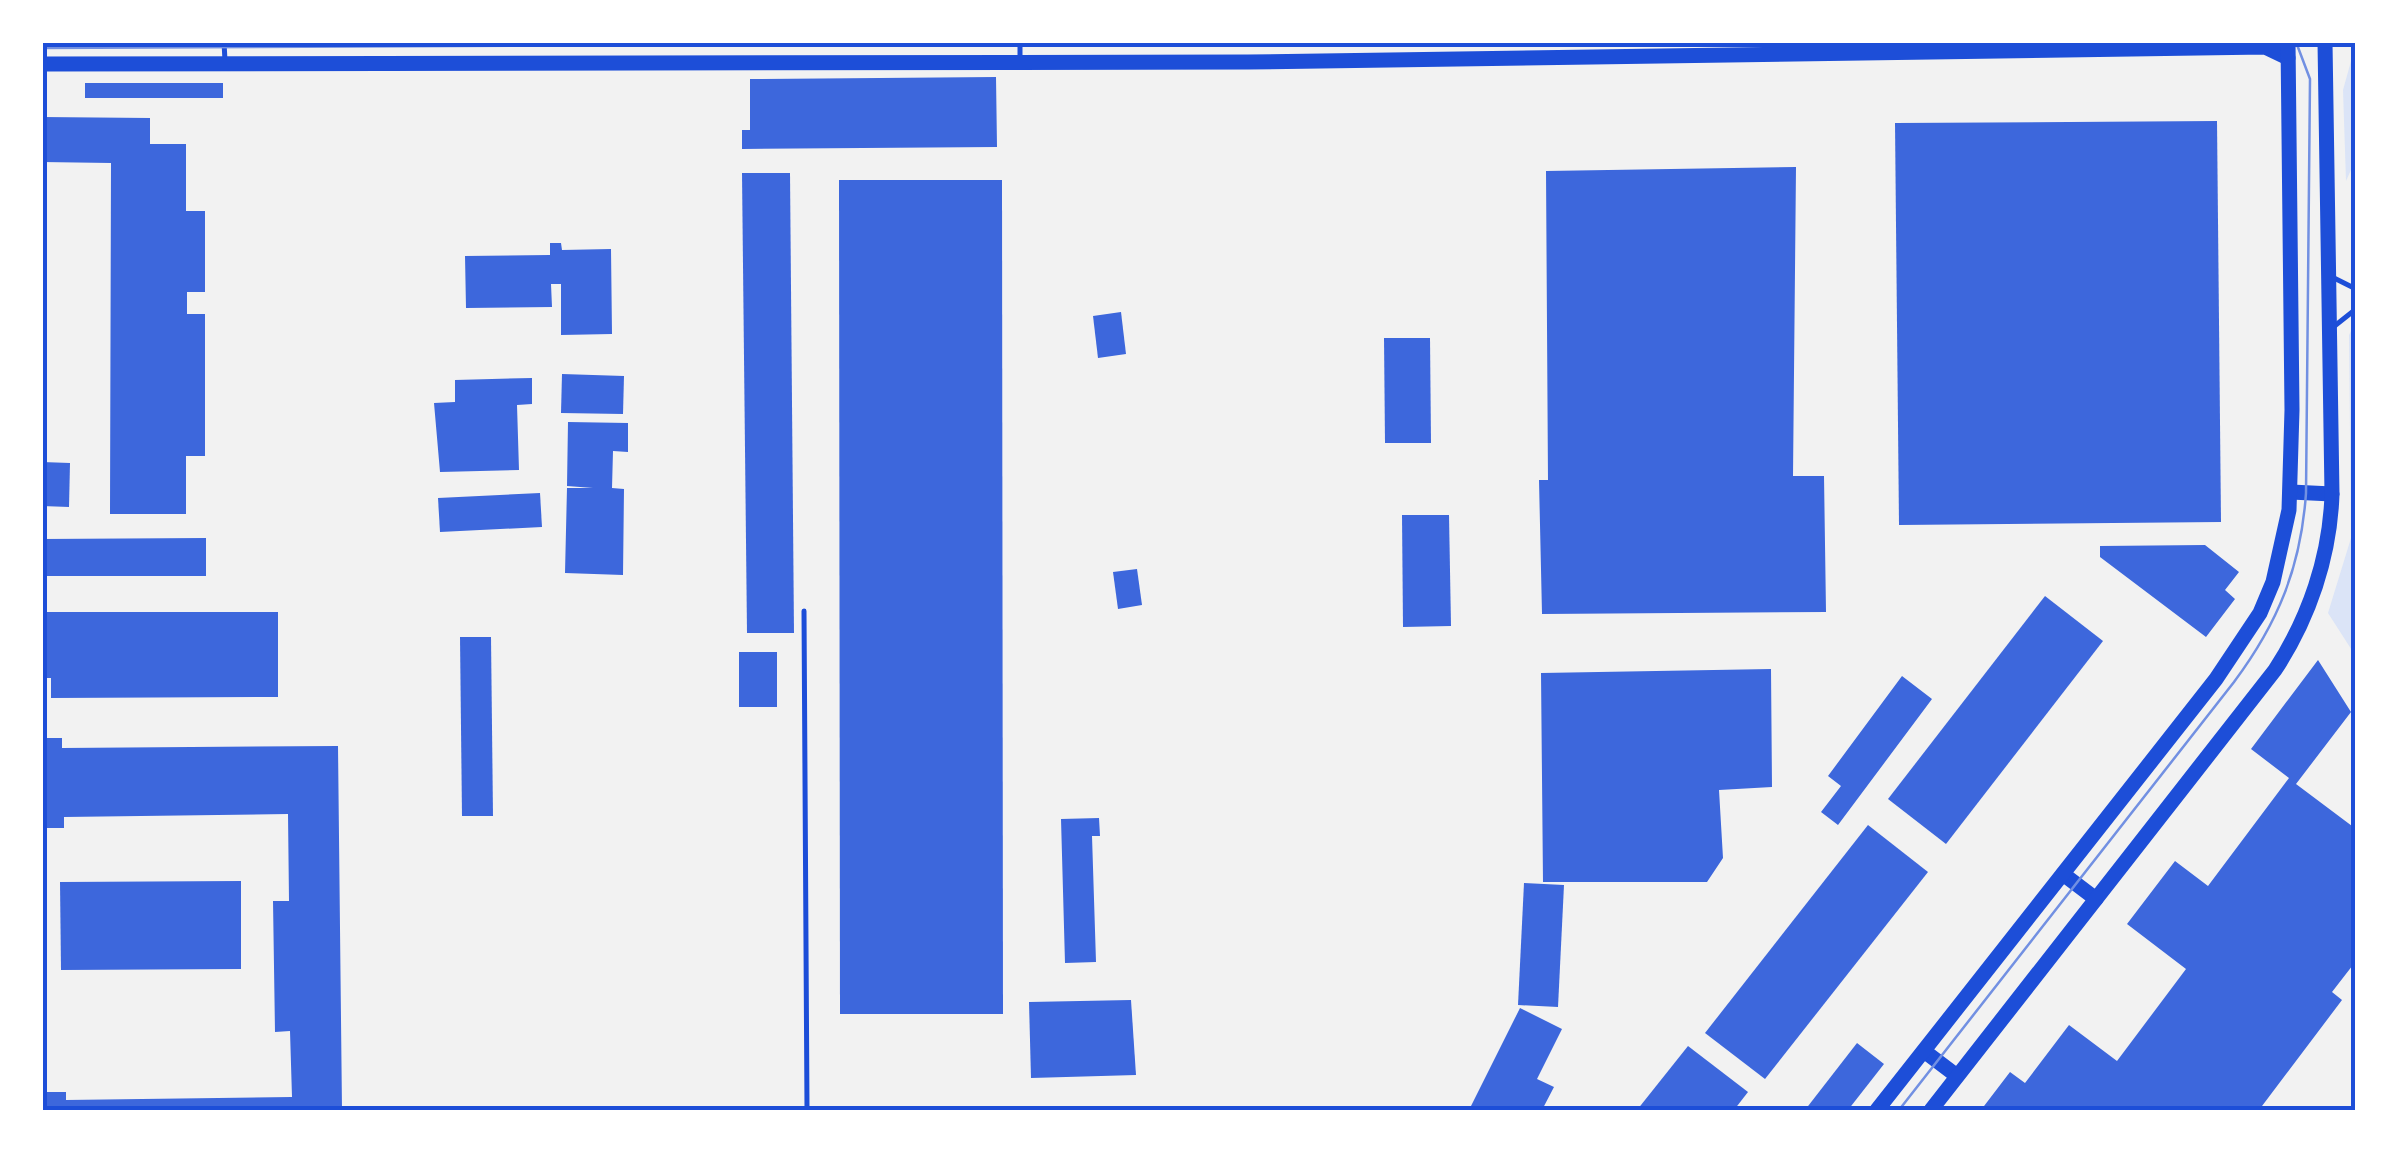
<svg xmlns="http://www.w3.org/2000/svg" width="2398" height="1153" font-family="Roboto,sans-serif">
  <style>
    .green { fill: #dbe4f7 }
    .building { fill: #3d67dc }
    .lines { fill: none; stroke-linecap: round; stroke-linejoin: round }
    .service { stroke: #1d4ed8; stroke-width: 5 }
    .secondary { stroke: #1d4ed8; stroke-width: 15 }
    .tram { stroke: #7290e2; stroke-width: 2.5 }
    .neatline { fill: none; stroke: #1d4ed8; stroke-width: 4 }
  </style>
  <rect width="100%" height="100%" fill="#f2f2f2"/>
  <g class="green">
    <polygon points="2356,43 2355,161 2346,181 2343,90"/>
    <polygon points="2355,323 2355,655 2328,613 2351,538 2349,335"/>
  </g>
  <g class="building">
    <polygon points="996,77 997,147 742,149 742,130 750,130 750,79"/>
    <rect x="85" y="83" width="138" height="15"/>
    <polygon points="42,117 150,118 150,144 186,144 186,211 205,211 205,292 187,292 187,314 205,314 205,456 186,456 186,514 110,514 111,163 42,162"/>
    <polygon points="2217,121 2221,522 1899,525 1895,123"/>
    <polygon points="1796,167 1793,476 1824,476 1826,612 1542,614 1539,480 1548,480 1546,171"/>
    <polygon points="742,173 790,173 794,633 747,633"/>
    <polygon points="839,180 1002,180 1003,1014 840,1014"/>
    <polygon points="550,243 561,243 562,250 611,249 612,334 561,335 561,284 551,284 552,307 466,308 465,256 550,255"/>
    <polygon points="1121,312 1126,354 1098,358 1093,316"/>
    <polygon points="1384,338 1430,338 1431,443 1385,443"/>
    <polygon points="562,374 624,376 623,414 561,413"/>
    <polygon points="532,378 532,404 517,405 519,470 440,472 434,403 455,402 455,380"/>
    <polygon points="568,422 628,423 628,452 613,451 612,488 624,489 623,575 565,573 567,488 593,488 567,486"/>
    <polygon points="42,462 70,463 69,507 42,506"/>
    <polygon points="540,493 542,527 440,532 438,498"/>
    <polygon points="1402,515 1449,515 1451,626 1403,627"/>
    <polygon points="206,538 206,576 42,576 42,539"/>
    <polygon points="2205,545 2239,572 2225,590 2235,599 2206,637 2100,557 2100,546"/>
    <polygon points="1137,569 1142,605 1118,609 1113,572"/>
    <polygon points="2045,596 2103,641 1946,844 1888,799"/>
    <polygon points="42,612 278,612 278,697 51,698 51,678 42,678"/>
    <polygon points="460,637 491,637 493,816 462,816"/>
    <rect x="739" y="652" width="38" height="55"/>
    <polygon points="2318,660 2351,712 2296,784 2356,829 2356,961 2332,992 2342,1000 2259,1110 1981,1110 2010,1072 2025,1083 2069,1025 2117,1061 2186,969 2127,924 2175,861 2208,886 2289,778 2251,749"/>
    <polygon points="1771,669 1772,787 1719,790 1723,858 1707,882 1543,882 1541,673"/>
    <polygon points="1902,676 1932,699 1838,825 1821,812 1841,786 1828,776"/>
    <polygon points="42,738 62,738 62,748 338,746 342,1110 47,1110 47,1092 66,1092 66,1100 292,1097 290,1031 275,1032 273,901 289,901 288,814 64,817 64,828 44,828"/>
    <polygon points="1099,818 1100,836 1092,836 1096,962 1065,963 1061,819"/>
    <polygon points="1868,825 1928,872 1765,1079 1705,1033"/>
    <polygon points="241,881 241,969 61,970 60,882"/>
    <polygon points="1524,883 1564,885 1558,1007 1518,1005"/>
    <polygon points="1131,1000 1136,1075 1031,1078 1029,1002"/>
    <polygon points="1520,1008 1562,1029 1537,1079 1554,1087 1542,1110 1469,1110"/>
    <polygon points="1857,1043 1884,1064 1848,1110 1805,1110"/>
    <polygon points="1688,1046 1748,1092 1734,1110 1637,1110"/>
  </g>
  <g class="lines">
    <g class="service">
      <polyline points="224,42 225,61"/>
      <polyline points="1020,42 1020,58"/>
      <polyline points="2332,277 2356,289"/>
      <polyline points="2332,328 2356,309"/>
      <polyline points="804,611 807,1110"/>
    </g>
    <g class="secondary">
      <polyline points="42,64 1248,62 2265,47 2288,58"/>
      <polyline points="2291,492 2332,494"/>
      <polyline points="2063,874 2096,899"/>
      <polyline points="1924,1051 1957,1076"/>
      <polyline points="1877,1110 2216,679 2260,613 2273,582 2289,510 2292,410 2288,42"/>
      <path d="M 1931,1110 L 2275,670 C 2309,618 2330,557 2332,494 L 2325,42"/>
    </g>
    <g class="tram">
      <polyline points="42,48 1338,42"/>
      <path d="M 1899,1110 L 2234,682 C 2278,623 2301,567 2306,493 L 2310,79 L 2296,42"/>
    </g>
  </g>
  <rect width="2398" height="1153" fill="none" stroke="#ffffff" stroke-width="90"/>
  <rect x="45" y="45" width="2308" height="1063" class="neatline"/>
</svg>
